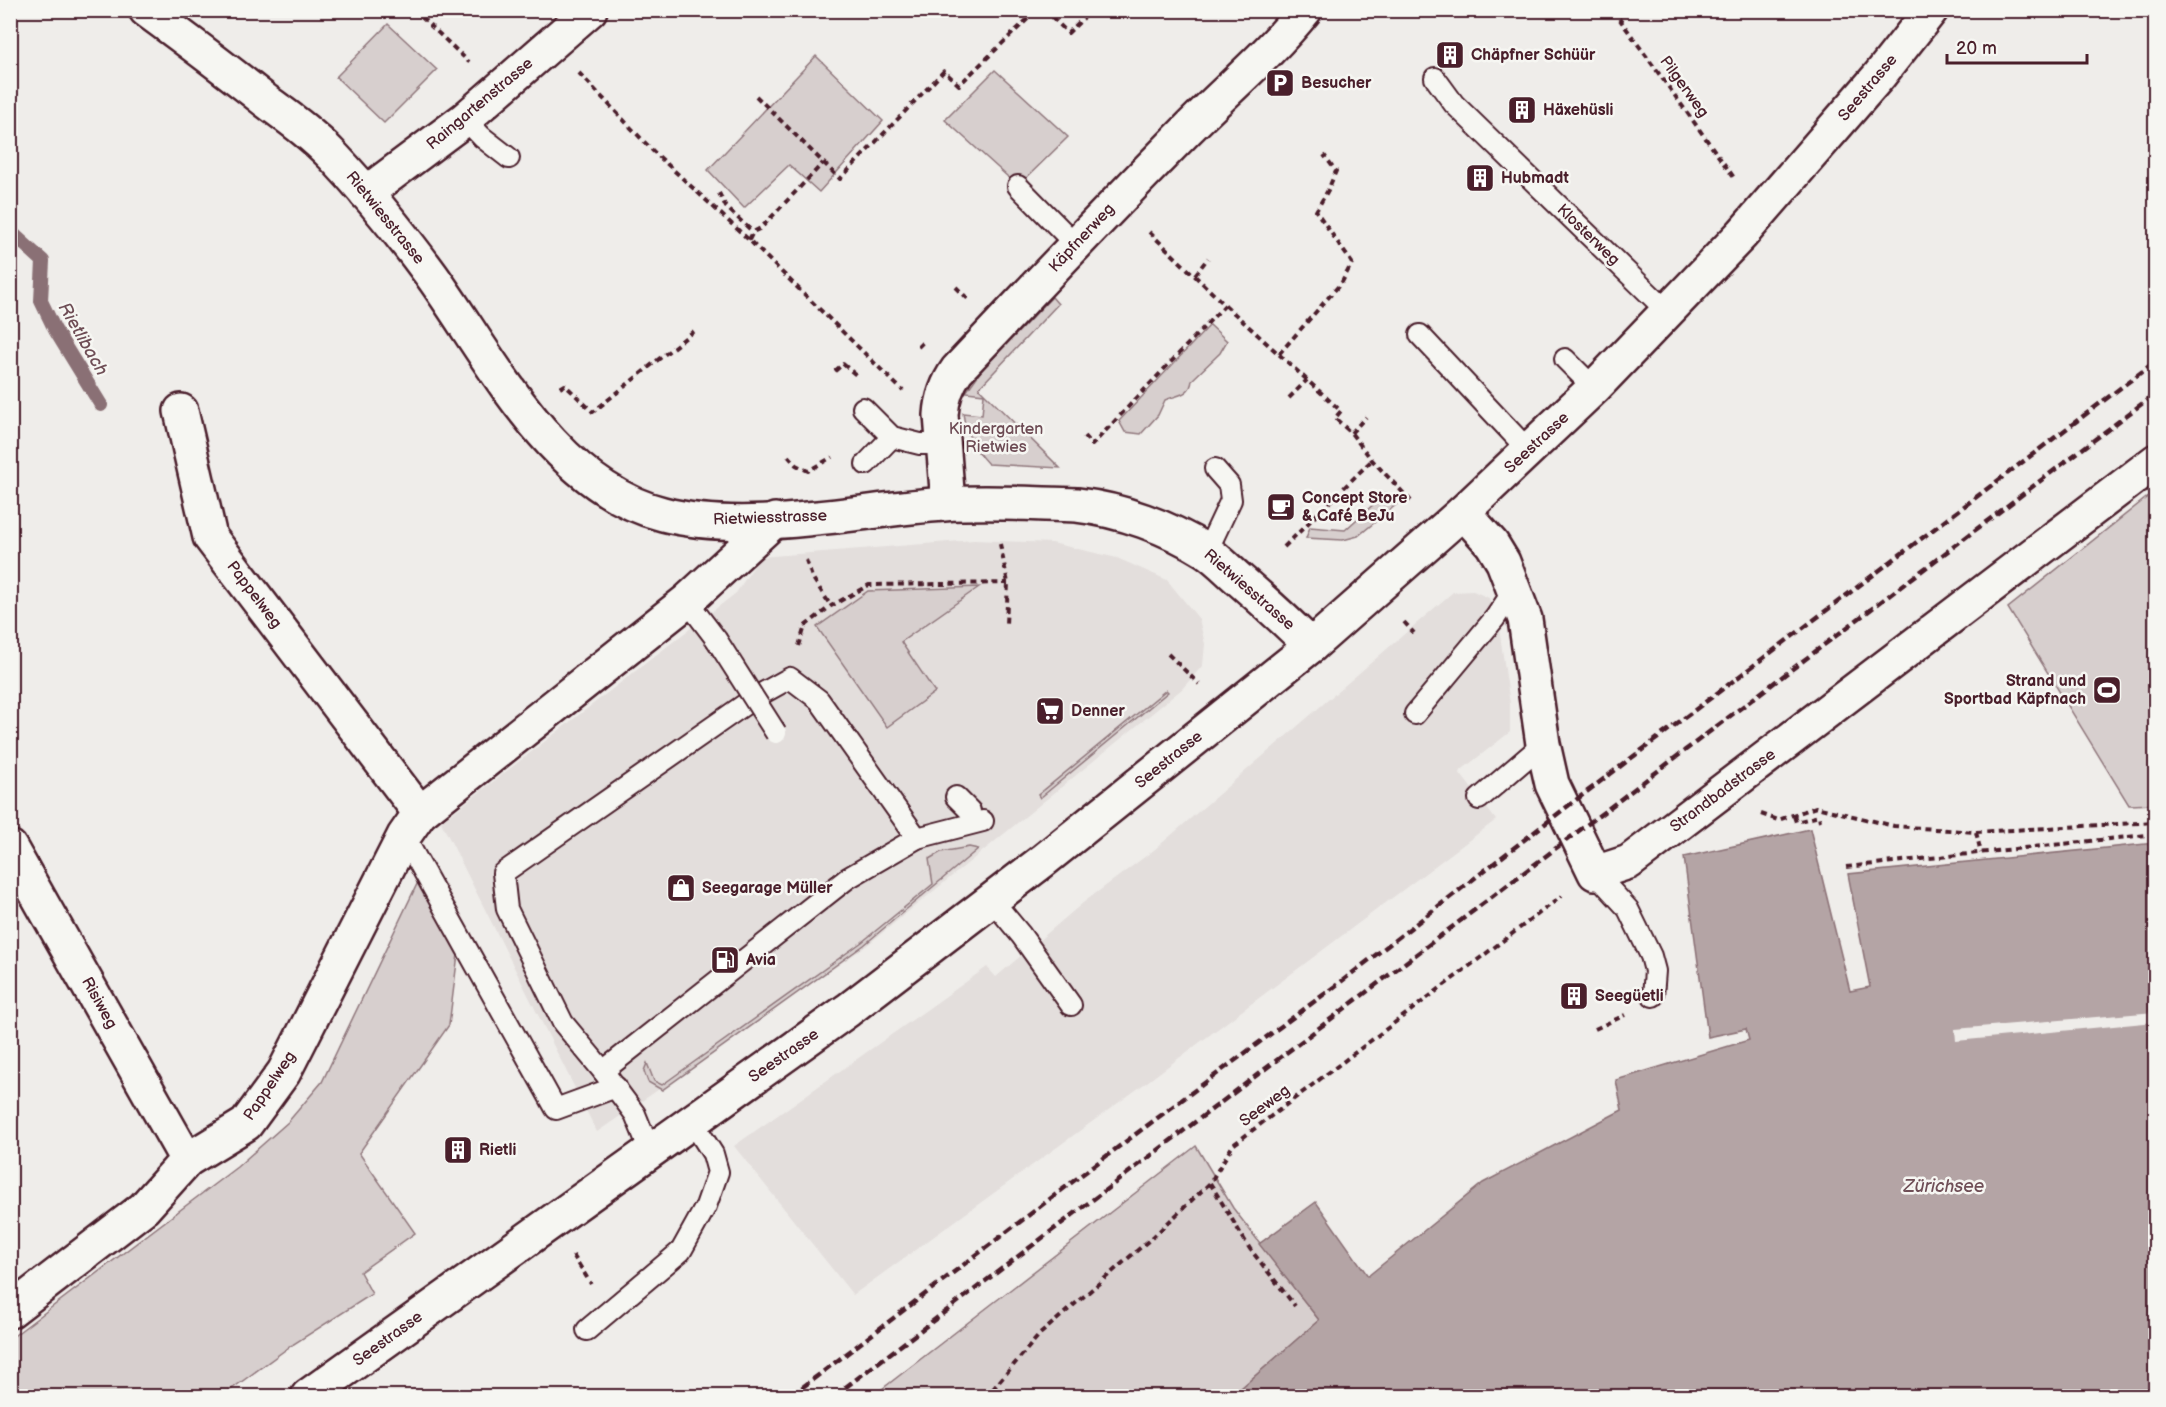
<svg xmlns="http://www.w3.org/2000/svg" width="2166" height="1407" font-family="'Balsamiq Sans',sans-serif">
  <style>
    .built { fill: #e3dedc }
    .green { fill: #d7cfce; stroke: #90777c; stroke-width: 1.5 }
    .water { fill: #b4a4a5; stroke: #8a6f74; stroke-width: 1.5 }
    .pier { fill: #efedea }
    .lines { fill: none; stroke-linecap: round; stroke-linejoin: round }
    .stream { stroke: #8a6f74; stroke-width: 14 }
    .service-casing { stroke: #4a1f2b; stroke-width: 24 }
    .minor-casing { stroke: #4a1f2b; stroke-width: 38 }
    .secondary-casing { stroke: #4a1f2b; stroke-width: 38 }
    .primary-casing { stroke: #4a1f2b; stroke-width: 38 }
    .path { stroke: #4a1f2b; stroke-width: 4; stroke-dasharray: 6 4.5; stroke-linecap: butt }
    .service { stroke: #f6f6f2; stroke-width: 20 }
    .minor { stroke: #f6f6f2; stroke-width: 33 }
    .secondary { stroke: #f6f6f2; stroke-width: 33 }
    .primary { stroke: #f6f6f2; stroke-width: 33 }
    .rail { stroke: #4a1f2b; stroke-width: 4.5; stroke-dasharray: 9 4.5; stroke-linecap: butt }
    .service-bridge-casing { stroke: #4a1f2b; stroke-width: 24; stroke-linecap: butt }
    .service-bridge { stroke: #f6f6f2; stroke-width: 20 }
    .labels { text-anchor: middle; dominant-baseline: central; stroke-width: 5; stroke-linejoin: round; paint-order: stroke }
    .poi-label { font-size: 16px; font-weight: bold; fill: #4a1f2b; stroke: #f6f6f2; text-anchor: start }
    .street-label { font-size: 16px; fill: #4a1f2b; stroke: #f6f6f2 }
    .park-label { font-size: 16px; fill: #6d4b54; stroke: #f6f6f2 }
    .water-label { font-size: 18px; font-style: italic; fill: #6f4e56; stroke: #f6f6f2 }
  </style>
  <rect width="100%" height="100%" fill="#efedea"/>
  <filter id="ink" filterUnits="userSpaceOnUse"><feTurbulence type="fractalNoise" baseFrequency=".0167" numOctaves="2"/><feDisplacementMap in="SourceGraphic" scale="12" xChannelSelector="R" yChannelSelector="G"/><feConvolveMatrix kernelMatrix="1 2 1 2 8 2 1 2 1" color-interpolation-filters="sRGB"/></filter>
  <g filter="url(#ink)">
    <g class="built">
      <polygon points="974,540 1052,543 1117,558 1167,580 1199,619 1205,644 1203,665 1182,689 866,946 597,1132 441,822 736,593 760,557"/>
      <polygon points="1473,591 1489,598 1499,628 1510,704 1510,732 1459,772 1496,820 1147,1082 853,1295 734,1146 987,967 996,977 1084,902 1154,850 1453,592"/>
    </g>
    <g class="green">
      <polygon points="388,24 437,70 384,123 336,77"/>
      <polygon points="816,56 883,121 819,192 789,165 744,208 708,170"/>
      <polygon points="995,70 1068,137 1018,186 945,120"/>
      <path d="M 1052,297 L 1058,304 L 979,388 L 1060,468 L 988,464 C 973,448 966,435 963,413 L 982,415 L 984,394 L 966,392 L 981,371 Z"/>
      <path d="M 1210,325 L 1227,341 L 1220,353 L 1192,380 C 1191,395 1177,395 1165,400 L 1158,415 L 1141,434 L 1125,432 L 1119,421 Z"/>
      <polygon points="2155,491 2155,804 2129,805 2008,608"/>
      <polygon points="1386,493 1397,504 1358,536 1343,540 1306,538 1310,527 1345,530"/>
      <polygon points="979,587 901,642 935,692 887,727 817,627 868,591"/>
      <polygon points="1166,690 1168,692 1040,798 1038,795"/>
      <polygon points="969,847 978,849 864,945 662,1090 648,1082 644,1071 647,1063 654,1081 662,1085 862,942 933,884 929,859 941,852"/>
      <polygon points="419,880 458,954 449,1025 359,1153 415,1233 360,1272 372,1294 292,1345 222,1396 11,1396 11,1338 237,1167 288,1122 322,1082"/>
      <polygon points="1196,1146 1233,1208 1319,1320 1232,1396 873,1396"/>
    </g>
    <polygon class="water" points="1810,829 1850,991 1870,987 1848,874 2155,843 2155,1396 1232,1396 1319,1320 1259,1244 1316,1202 1368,1276 1483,1183 1622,1110 1616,1080 1749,1040 1746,1029 1708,1037 1684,857"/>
    <polygon class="pier" points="2155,1012 2155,1022 1956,1041 1955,1029"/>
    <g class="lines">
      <polyline class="stream" points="10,231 43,261 41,301 55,330 101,405"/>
      <g class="service-casing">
        <g id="service">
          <polyline points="1435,78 1454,104 1668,312"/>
          <polyline points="465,119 482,137 509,158"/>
          <polyline points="1018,186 1076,245"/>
          <polyline points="1420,335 1529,451"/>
          <polyline points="1565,359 1594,388"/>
          <polyline points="863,408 892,437 920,444 943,444"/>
          <polyline points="866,464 892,437"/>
          <polyline points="1207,551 1231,500 1229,485 1215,469"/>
          <polyline points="687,601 716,639"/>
          <polyline points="1415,714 1495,618 1514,590"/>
          <polyline points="956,797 970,811"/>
          <polyline points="1479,799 1543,744"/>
          <polyline points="404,836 556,1109 616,1087"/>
          <polyline points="1595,873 1628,909 1651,956 1655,971 1653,996"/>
          <polyline points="992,900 1021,935 1071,1005"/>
          <polyline points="603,1071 848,878 917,838 983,821"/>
          <polyline points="650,1151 635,1114 603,1071 563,1023 507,909 503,873 754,698 790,678 819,700 917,838"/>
          <polyline points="587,1330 681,1251 706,1206 718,1172 713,1154 692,1121"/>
        </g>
      </g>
      <g class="minor-casing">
        <g id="minor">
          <polyline points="366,193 465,119 590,10"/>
          <polyline points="181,411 210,537 420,813"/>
          <path d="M 948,503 L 941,415 C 942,398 947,384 957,370 C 1033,289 1109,209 1187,130 C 1226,90 1270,54 1305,10"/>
          <polyline points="1463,512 1492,544 1503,562 1525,619 1543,744 1552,784 1595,873 1629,862 2156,461"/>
          <polyline points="10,847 187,1160"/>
          <polyline points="10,1311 144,1208 187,1160 246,1124 284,1072 404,836 420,813 687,601 775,520"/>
        </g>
      </g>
      <g class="secondary-casing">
        <path id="secondary" d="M 146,10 C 187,40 227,70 266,101 C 289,118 313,135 333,156 C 368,193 401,234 432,276 C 493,361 554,487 663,514 C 747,536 858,510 944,504 C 988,501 1033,504 1077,505 C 1121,510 1168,527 1206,551 C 1218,559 1229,571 1241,581 C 1265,602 1289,623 1311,646"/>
      </g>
      <g class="primary-casing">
        <polyline id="primary" points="308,1396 848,1010 1044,860 1311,646 1463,512 1594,388 1742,234 1879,76 1931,10"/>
      </g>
      <g class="path">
        <polyline points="414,10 469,62"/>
        <polyline points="1045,10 1068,33 1092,10"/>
        <polyline points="1187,10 1187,11"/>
        <polyline points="1613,10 1735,179"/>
        <polyline points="579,73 653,151 749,240 903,391"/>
        <polyline points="756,96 840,179 944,71 959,85 1037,10"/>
        <polyline points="719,193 726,207 753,232"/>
        <polyline points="749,240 753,232 761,228 823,163"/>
        <polyline points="1195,275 1208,258"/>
        <polyline points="956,287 969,300"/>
        <polyline points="1225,305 1341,411 1335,418 1351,433 1372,460 1412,502"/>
        <polyline points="918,347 924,341"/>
        <polyline points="1279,354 1342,282 1352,263 1316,211 1328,190 1336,171 1324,155"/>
        <polyline points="835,371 843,364 856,375"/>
        <polyline points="560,388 565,385 593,412 695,330"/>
        <polyline points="1289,398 1307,380"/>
        <polyline points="1351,433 1366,417"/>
        <polyline points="1084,436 1092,445 1225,305 1146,229"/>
        <polyline points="788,456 796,465 808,471 832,457"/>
        <polyline points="1000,544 1008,583 1006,624"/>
        <polyline points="1284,547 1372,460"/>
        <polyline points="806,560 812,577 831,606"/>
        <polyline points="1404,622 1414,633"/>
        <polyline points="799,646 805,626 831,606 869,585 1008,583"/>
        <polyline points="1168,654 1199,684"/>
        <polyline points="1761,814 1778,820 1816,807 1894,826 1976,832 2156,822"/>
        <polyline points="1794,816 1796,822 1819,816 1820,821"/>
        <polyline points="1976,832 1981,853"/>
        <polyline points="1846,867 2156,834"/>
        <polyline points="1595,1029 1625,1015"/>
        <polyline points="1210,1183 1250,1249 1295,1306"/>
        <polyline points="573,1255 591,1284"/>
        <polyline points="984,1396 993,1389 1040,1334 1154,1236 1210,1183 1233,1145 1562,896"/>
      </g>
      <use href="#service" class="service"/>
      <use href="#minor" class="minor"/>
      <use href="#secondary" class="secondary"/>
      <use href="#primary" class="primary"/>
      <g class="rail">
        <polyline points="791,1396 1117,1148 1342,981 1564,809 2156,361"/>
        <polyline points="834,1396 2156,393"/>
      </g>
      <g class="service-bridge-casing">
        <polyline id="service-bridge" points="716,639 776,733"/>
      </g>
      <use href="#service-bridge" class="service-bridge"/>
    </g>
  </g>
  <defs>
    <g id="building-square" transform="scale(1.5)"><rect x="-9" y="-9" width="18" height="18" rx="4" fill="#4a1f2b" stroke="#f6f6f2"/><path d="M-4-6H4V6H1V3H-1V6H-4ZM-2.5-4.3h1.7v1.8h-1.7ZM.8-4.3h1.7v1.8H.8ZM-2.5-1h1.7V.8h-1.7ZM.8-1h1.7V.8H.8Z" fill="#fff"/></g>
    <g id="parking-square" transform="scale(1.5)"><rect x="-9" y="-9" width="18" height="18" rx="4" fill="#4a1f2b" stroke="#f6f6f2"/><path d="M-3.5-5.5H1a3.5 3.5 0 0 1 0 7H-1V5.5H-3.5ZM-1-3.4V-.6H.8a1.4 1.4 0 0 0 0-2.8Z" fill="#fff"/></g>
    <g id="cafe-square" transform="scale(1.5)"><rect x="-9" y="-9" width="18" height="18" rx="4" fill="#4a1f2b" stroke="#f6f6f2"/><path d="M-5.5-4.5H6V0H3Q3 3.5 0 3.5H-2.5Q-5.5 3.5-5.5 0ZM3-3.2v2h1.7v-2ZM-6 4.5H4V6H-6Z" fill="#fff"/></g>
    <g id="stadium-square" transform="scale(1.5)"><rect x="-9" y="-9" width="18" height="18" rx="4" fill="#4a1f2b" stroke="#f6f6f2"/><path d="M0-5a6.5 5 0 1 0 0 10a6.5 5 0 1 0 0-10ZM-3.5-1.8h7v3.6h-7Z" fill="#fff"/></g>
    <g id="supermarket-square" transform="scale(1.5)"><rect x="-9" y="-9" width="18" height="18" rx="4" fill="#4a1f2b" stroke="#f6f6f2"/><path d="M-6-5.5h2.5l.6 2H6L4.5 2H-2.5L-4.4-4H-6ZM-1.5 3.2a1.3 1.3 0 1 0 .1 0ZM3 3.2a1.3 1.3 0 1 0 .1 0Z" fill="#fff"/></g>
    <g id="shop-square" transform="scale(1.5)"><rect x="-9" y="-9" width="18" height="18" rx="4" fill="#4a1f2b" stroke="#f6f6f2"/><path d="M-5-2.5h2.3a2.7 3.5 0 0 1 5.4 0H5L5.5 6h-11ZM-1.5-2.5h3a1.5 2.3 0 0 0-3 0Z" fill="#fff"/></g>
    <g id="fuel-square" transform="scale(1.5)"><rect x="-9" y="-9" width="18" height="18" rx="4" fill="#4a1f2b" stroke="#f6f6f2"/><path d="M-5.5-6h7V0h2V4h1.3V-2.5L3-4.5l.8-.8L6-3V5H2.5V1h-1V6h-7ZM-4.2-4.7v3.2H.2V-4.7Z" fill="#fff"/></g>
  </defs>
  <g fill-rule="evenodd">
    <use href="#building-square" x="1450" y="55"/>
    <use href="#parking-square" x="1280" y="83"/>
    <use href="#building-square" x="1522" y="110"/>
    <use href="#building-square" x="1480" y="178"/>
    <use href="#cafe-square" x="1281" y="507"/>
    <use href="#stadium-square" x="2107" y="690"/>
    <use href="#supermarket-square" x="1050" y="711"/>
    <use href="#shop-square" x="681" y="888"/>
    <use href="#fuel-square" x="725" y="960"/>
    <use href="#building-square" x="1574" y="996"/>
    <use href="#building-square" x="458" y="1150"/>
  </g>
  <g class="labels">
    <g class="poi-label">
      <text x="1471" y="55">Chäpfner Schüür</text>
      <text x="1301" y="83">Besucher</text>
      <text x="1543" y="110">Häxehüsli</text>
      <text x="1501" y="178">Hubmadt</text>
      <text x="1302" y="498">Concept Store<tspan x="1302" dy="18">&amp; Café BeJu</tspan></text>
      <text x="2086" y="681" text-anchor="end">Strand und<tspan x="2086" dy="18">Sportbad Käpfnach</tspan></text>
      <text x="1071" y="711">Denner</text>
      <text x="702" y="888">Seegarage Müller</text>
      <text x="746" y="960">Avia</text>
      <text x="1595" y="996">Seegüetli</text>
      <text x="479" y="1150">Rietli</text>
    </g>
    <g class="street-label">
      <text transform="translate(1684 87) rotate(54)">Pilgerweg</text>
      <text transform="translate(1868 88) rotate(-50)">Seestrasse</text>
      <text transform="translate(480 104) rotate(-40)">Raingartenstrasse</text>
      <text transform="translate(385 218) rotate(51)">Rietwiesstrasse</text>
      <text transform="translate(1588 235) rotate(44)">Klosterweg</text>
      <text transform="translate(1082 238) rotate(-47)">Käpfnerweg</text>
      <text transform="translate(1537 443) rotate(-43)">Seestrasse</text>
      <text transform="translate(770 518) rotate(-2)">Rietwiesstrasse</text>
      <text transform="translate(1249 590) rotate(41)">Rietwiesstrasse</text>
      <text transform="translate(254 595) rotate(53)">Pappelweg</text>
      <text transform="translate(1169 760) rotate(-39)">Seestrasse</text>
      <text transform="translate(1723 791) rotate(-37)">Strandbadstrasse</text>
      <text transform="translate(99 1003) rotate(61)">Risiweg</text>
      <text transform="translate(784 1056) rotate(-35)">Seestrasse</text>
      <text transform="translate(270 1086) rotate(-56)">Pappelweg</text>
      <text transform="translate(1265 1106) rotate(-37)">Seeweg</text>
      <text transform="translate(388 1339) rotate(-36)">Seestrasse</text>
    </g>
    <g class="park-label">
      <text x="996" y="429">Kindergarten<tspan x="996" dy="18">Rietwies</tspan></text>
    </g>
    <g class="water-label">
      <text transform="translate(83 339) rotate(60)">Rietlibach</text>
      <text x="1944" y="1186">Zürichsee</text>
    </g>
  </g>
  <rect width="2166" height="1407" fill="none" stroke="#f6f6f2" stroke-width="36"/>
  <rect x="18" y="18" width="2130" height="1371" fill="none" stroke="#4a1f2b" stroke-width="2" filter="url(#ink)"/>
  <path d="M1947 54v9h140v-9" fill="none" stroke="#4a1f2b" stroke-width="3"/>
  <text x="1956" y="54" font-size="18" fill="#4a1f2b" stroke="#f6f6f2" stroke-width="4.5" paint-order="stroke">20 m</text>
</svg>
